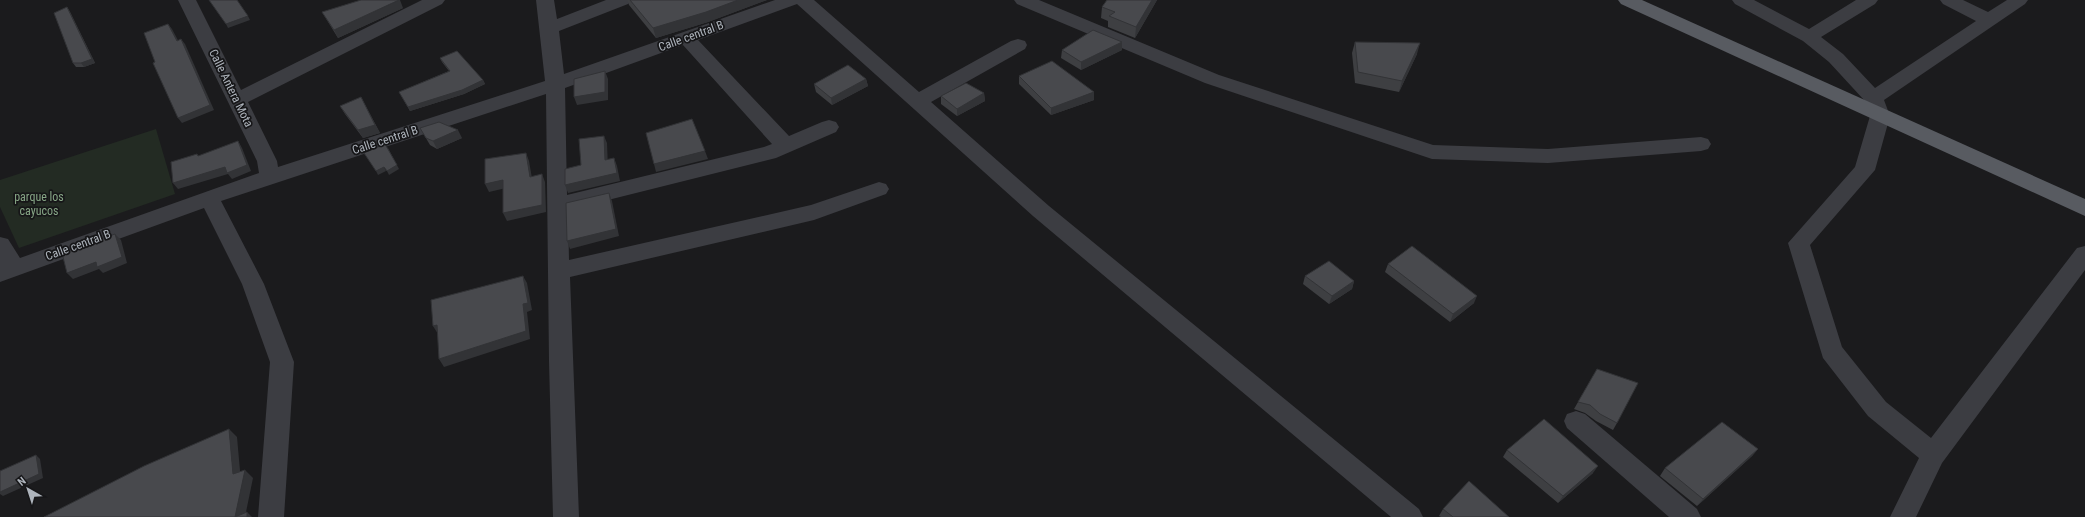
<svg xmlns="http://www.w3.org/2000/svg" width="2085" height="517" font-family="'Roboto Condensed',sans-serif">
  <style>
    .green { fill: #232b23 }
    .lines { fill: none; stroke-linecap: round; stroke-linejoin: round }
    .minor { fill: #3c3d42; fill-rule: evenodd }
    .major { fill: #585b61; fill-rule: evenodd }
    .wall { fill: #3e3f42 }
    .shaded-wall { fill: #323336 }
    .building { fill: #48494d; stroke: #323336 }
    .labels { text-anchor: middle; dominant-baseline: central; stroke-width: 3.5; stroke-linejoin: round; paint-order: stroke }
    .street-label { font-size: 12px; fill: #aeb4bc; stroke: #161618 }
    .park-label { font-size: 12px; fill: #87a686; stroke: #161618 }
  </style>
  <rect width="100%" height="100%" fill="#1b1b1d"/>
  <polygon class="green" points="156,129 175,194 19,248 0,207 0,180"/>
  <g class="lines">
    <g class="minor">
      <path d="M 178,0 L 196,0 L 241,90 L 422,0 L 445,0 L 442,4 L 248,102 L 277,161 L 278,167 L 545,81 L 536,0 L 554,0 L 557,19 L 606,0 L 631,0 L 628,4 L 559,31 L 564,74 L 775,0 L 814,0 L 919,92 L 1011,41 L 1018,39 L 1025,41 L 1027,45 L 1025,49 L 931,102 L 1049,206 L 1419,509 L 1423,517 L 1391,517 L 1033,216 L 797,4 L 698,40 L 789,136 L 822,122 L 829,120 L 836,122 L 839,127 L 836,132 L 776,158 L 568,210 L 569,260 L 811,205 L 879,182 L 886,184 L 889,189 L 886,194 L 814,220 L 570,277 L 579,517 L 553,517 L 549,361 L 546,94 L 221,201 L 264,284 L 294,362 L 284,517 L 258,517 L 270,362 L 242,284 L 204,208 L 0,282 L 0,237 L 8,239 L 20,258 L 259,173 L 257,161 ZM 683,45 L 772,144 L 764,147 L 567,195 L 565,88 Z"/>
      <polygon points="1014,0 1039,0 1219,75 1433,145 1548,149 1701,137 1708,139 1711,144 1708,149 1701,151 1548,163 1432,159 1205,83 1017,4"/>
      <polygon points="1732,0 1754,0 1809,29 1856,0 1878,0 1875,4 1821,37 1843,54 1875,88 1976,21 1943,4 1940,0 1963,0 1988,12 2007,0 2028,0 2025,4 1884,100 1890,116 1875,170 1810,245 1842,347 1886,402 1931,438 2077,248 2085,246 2085,270 1942,463 1916,517 1890,517 1919,458 1868,416 1823,358 1788,243 1855,167 1870,116 1864,100 1829,62 1803,41 1735,4"/>
      <polygon points="1576,411 1585,414 1697,509 1701,517 1669,517 1567,428 1564,421 1567,414"/>
    </g>
    <polygon class="major" points="1618,0 1642,0 2085,199 2085,216 1621,4"/>
  </g>
  <g class="wall">
    <polygon points="627,0 767,0 708,22 656,38 629,5"/>
    <polygon points="1107,0 1157,0 1135,38 1108,27 1108,21 1101,18 1102,7"/>
    <polygon points="67,7 70,12 95,63 84,67 76,67 73,63"/>
    <polygon points="403,8 338,38 322,12"/>
    <polygon points="1122,42 1122,50 1081,70 1061,58 1062,50"/>
    <polygon points="1355,42 1417,54 1399,92 1355,83 1352,53"/>
    <polygon points="440,58 483,80 485,84 464,94 410,111 399,92 449,71 442,62"/>
    <polygon points="1019,76 1094,100 1051,115 1019,84"/>
    <polygon points="866,79 868,86 832,105 816,92 814,84"/>
    <polygon points="984,93 985,101 957,116 941,104 941,96"/>
    <polygon points="365,105 380,133 363,138 345,114 340,106"/>
    <polygon points="420,128 462,138 437,149 430,145"/>
    <polygon points="1388,264 1474,303 1450,322 1385,272"/>
    <polygon points="1305,276 1354,281 1352,289 1329,304 1303,284"/>
    <polygon points="1593,376 1617,423 1613,430 1596,421 1585,413 1574,409"/>
    <polygon points="1758,449 1752,456 1697,506 1660,476 1665,468"/>
    <polygon points="1507,450 1593,473 1558,503 1503,457"/>
    <polygon points="1443,509 1509,517 1441,517 1439,516"/>
  </g>
  <g class="shaded-wall">
    <polygon points="399,0 400,0 403,8 338,38 334,30"/>
    <polygon points="738,0 767,0 708,22 656,38 653,28"/>
    <polygon points="1152,0 1157,0 1135,38 1136,27"/>
    <polygon points="67,7 70,12 95,63 84,67 81,63"/>
    <polygon points="248,16 250,20 228,28 226,24"/>
    <polygon points="168,24 172,29 181,46 177,41"/>
    <polygon points="181,39 185,44 214,110 182,123 178,118"/>
    <polygon points="1122,42 1122,50 1081,70 1081,62"/>
    <polygon points="1420,43 1417,54 1399,92 1402,81"/>
    <polygon points="605,71 608,79 608,100 577,105 574,97"/>
    <polygon points="866,79 868,86 832,105 831,98"/>
    <polygon points="483,80 485,84 464,94 410,111 408,107"/>
    <polygon points="1094,92 1094,100 1051,115 1051,108"/>
    <polygon points="984,93 985,101 957,116 957,109"/>
    <polygon points="361,97 380,133 363,138 358,130"/>
    <polygon points="458,130 462,138 437,149 433,141"/>
    <polygon points="604,136 607,143 608,168 605,160"/>
    <polygon points="238,141 242,148 251,171 232,179 228,174 178,189 173,183"/>
    <polygon points="388,148 399,169 389,175 387,171"/>
    <polygon points="705,151 708,159 656,172 654,164"/>
    <polygon points="526,153 529,161 533,184 530,177"/>
    <polygon points="614,158 617,166 620,181 568,193 565,185"/>
    <polygon points="384,167 386,171 378,175 376,171"/>
    <polygon points="542,174 545,182 546,212 507,221 503,213"/>
    <polygon points="503,180 506,188 489,192 485,184"/>
    <polygon points="609,193 612,201 619,236 570,249 567,241"/>
    <polygon points="115,234 121,240 127,263 103,273 99,269 73,279 67,273 96,262"/>
    <polygon points="523,276 527,283 532,310 527,312 530,339 444,367 439,359 523,304"/>
    <polygon points="1354,281 1352,289 1329,304 1332,296"/>
    <polygon points="1477,296 1474,303 1450,322 1453,314"/>
    <polygon points="437,325 438,334 433,326"/>
    <polygon points="229,429 237,437 241,482 233,474"/>
    <polygon points="1758,449 1752,456 1697,506 1703,499"/>
    <polygon points="36,455 40,459 43,478 3,496 0,494 0,492"/>
    <polygon points="1598,466 1593,473 1558,503 1563,496"/>
    <polygon points="245,470 253,478 245,517 235,517"/>
    <polygon points="247,512 252,517 247,517"/>
  </g>
  <g class="building">
    <polygon points="209,0 237,0 248,16 226,24"/>
    <polygon points="361,0 399,0 334,30 322,12"/>
    <polygon points="630,0 738,0 706,12 653,28"/>
    <polygon points="1107,0 1152,0 1136,27 1109,16 1115,12 1102,7"/>
    <polygon points="67,7 92,59 81,63 73,63 54,13"/>
    <polygon points="168,24 177,41 181,39 210,105 178,118 153,63 155,62 144,33"/>
    <polygon points="1093,30 1122,42 1081,62 1062,50"/>
    <polygon points="1355,42 1420,43 1402,81 1358,72"/>
    <polygon points="457,51 483,80 462,90 408,107 399,92 450,71 440,58"/>
    <polygon points="1052,61 1094,92 1051,108 1019,76"/>
    <polygon points="848,65 866,79 831,98 814,84"/>
    <polygon points="605,71 605,92 574,97 574,79"/>
    <polygon points="966,83 984,93 957,109 941,96"/>
    <polygon points="361,97 375,125 358,130 340,106"/>
    <polygon points="692,119 705,151 654,164 646,133"/>
    <polygon points="439,122 458,130 433,141 426,138 420,128"/>
    <polygon points="604,136 605,160 614,158 617,173 565,185 565,169 581,165 579,139"/>
    <polygon points="238,141 247,165 227,173 225,167 173,183 171,162 197,154 198,156"/>
    <polygon points="385,144 397,165 387,171 384,167 376,171 364,153"/>
    <polygon points="526,153 530,177 542,174 542,205 503,213 503,180 485,184 485,159"/>
    <polygon points="609,193 616,229 567,241 566,203"/>
    <polygon points="115,234 122,257 97,267 96,262 67,273 62,253"/>
    <polygon points="1412,246 1477,296 1453,314 1388,264"/>
    <polygon points="1329,261 1354,281 1332,296 1305,276"/>
    <polygon points="523,276 528,303 523,304 526,331 439,359 437,325 433,326 431,300"/>
    <polygon points="1597,369 1638,383 1617,423 1600,414 1590,405 1578,402"/>
    <polygon points="1544,419 1598,466 1563,496 1507,450"/>
    <polygon points="1722,422 1758,449 1703,499 1665,468"/>
    <polygon points="229,429 233,474 245,470 235,517 247,512 247,517 44,517 144,466"/>
    <polygon points="36,455 39,474 0,492 0,471"/>
    <polygon points="1469,481 1509,517 1453,517 1443,509"/>
  </g>
  <g class="labels">
    <g class="street-label">
      <text transform="translate(691 36) rotate(-20)">Calle central B</text>
      <text transform="translate(231 88) rotate(64)">Calle Antera Mota</text>
      <text transform="translate(385 140) rotate(-18)">Calle central B</text>
      <text transform="translate(78 245) rotate(-20)">Calle central B</text>
    </g>
    <g class="park-label">
      <text x="39" y="197">parque los<tspan x="39" dy="14">cayucos</tspan></text>
    </g>
  </g>
  <g transform="translate(28 489) rotate(321)" stroke="#161618" stroke-width="3" paint-order="stroke">
  <path d="M0-3L7 15L0 10L-7 15Z" fill="#aeb4bc"/>
  <text y="-6" font-size="11" font-weight="bold" text-anchor="middle" fill="#aeb4bc">N</text>
  </g>
</svg>
